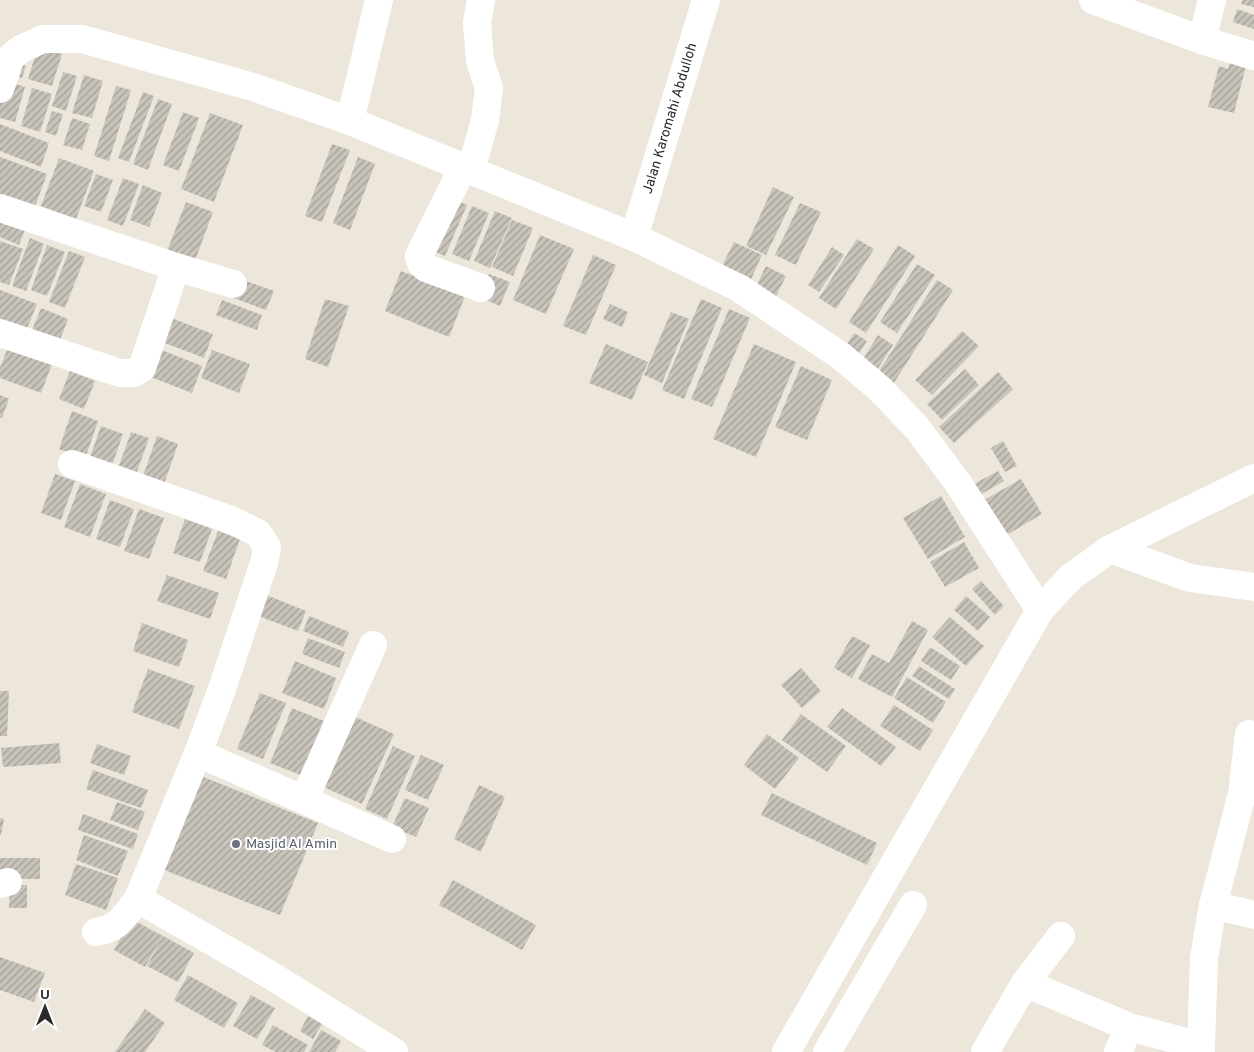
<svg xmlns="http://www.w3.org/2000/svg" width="1254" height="1052" font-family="Overpass,sans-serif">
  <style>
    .building { fill: url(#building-hatch) }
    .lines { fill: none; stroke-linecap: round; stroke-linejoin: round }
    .minor { stroke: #fff; stroke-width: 28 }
    .tertiary { stroke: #fff; stroke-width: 28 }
    .worship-dot { fill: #6b7280; stroke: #fff; stroke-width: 2 }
    .labels { text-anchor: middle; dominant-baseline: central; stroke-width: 4; stroke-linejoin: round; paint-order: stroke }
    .street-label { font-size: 14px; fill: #2a2a2a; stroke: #fff }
    .worship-label { font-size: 14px; fill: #5b616d; stroke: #fff; text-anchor: start }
  </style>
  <defs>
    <pattern id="building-hatch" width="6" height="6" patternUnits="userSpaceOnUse" patternTransform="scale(1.25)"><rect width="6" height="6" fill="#c8c4bb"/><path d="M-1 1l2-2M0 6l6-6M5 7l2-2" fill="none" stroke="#a39f98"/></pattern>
  </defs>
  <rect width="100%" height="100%" fill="#ede7db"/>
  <g class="building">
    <polygon points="1243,0 1254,0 1254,7 1241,4"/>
    <polygon points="1237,9 1254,15 1254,29 1233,22"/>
    <polygon points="38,47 62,54 52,86 28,79"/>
    <polygon points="13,62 26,66 22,78 9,74"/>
    <polygon points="1230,62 1246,66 1234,113 1208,107 1219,66 1228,69"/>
    <polygon points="63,72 77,76 66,111 52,106"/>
    <polygon points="84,75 103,81 92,118 72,113"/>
    <polygon points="6,81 25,87 15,122 0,118 0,101"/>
    <polygon points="116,86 131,90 109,161 94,156"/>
    <polygon points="32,88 52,94 40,132 21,126"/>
    <polygon points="143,92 154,96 129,162 118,158"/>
    <polygon points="158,99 172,104 148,170 133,164"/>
    <polygon points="52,111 63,114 56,136 45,132"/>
    <polygon points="183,112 199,118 179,171 163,165"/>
    <polygon points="210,113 243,125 214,202 181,189"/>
    <polygon points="72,118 90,124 82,150 63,145"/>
    <polygon points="0,124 49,143 41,167 0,151"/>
    <polygon points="332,144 350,150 322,222 305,216"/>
    <polygon points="0,157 47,174 34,209 0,196"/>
    <polygon points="358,157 375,164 350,230 333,223"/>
    <polygon points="59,158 94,171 76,219 41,206"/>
    <polygon points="96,174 113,180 101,212 84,206"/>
    <polygon points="123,178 139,184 123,226 107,220"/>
    <polygon points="143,185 162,193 149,227 130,220"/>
    <polygon points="773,187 794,197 766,255 746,246"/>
    <polygon points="451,198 467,205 445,256 428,249"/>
    <polygon points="186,202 213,212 193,266 165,256"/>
    <polygon points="800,203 821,212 796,265 775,255"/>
    <polygon points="472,206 489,213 469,261 452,254"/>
    <polygon points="495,211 512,218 490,268 474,261"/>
    <polygon points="0,220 25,230 19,245 0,237"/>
    <polygon points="512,220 533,228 513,276 492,267"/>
    <polygon points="540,235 574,249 546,314 513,300"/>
    <polygon points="30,238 44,244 26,291 12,286"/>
    <polygon points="857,239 874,249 836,309 819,298"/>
    <polygon points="0,241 23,249 9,285 0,282"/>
    <polygon points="734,242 762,255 748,286 719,272"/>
    <polygon points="47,245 65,252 47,296 31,290"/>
    <polygon points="898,245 915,256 866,333 849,322"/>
    <polygon points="832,247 844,255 819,292 808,285"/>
    <polygon points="69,251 85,257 65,308 49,302"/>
    <polygon points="593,255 616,265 586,335 563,326"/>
    <polygon points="917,264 935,275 897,333 880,322"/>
    <polygon points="766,266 786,276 774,300 754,291"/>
    <polygon points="401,271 465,296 449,337 385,311"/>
    <polygon points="489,274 510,282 500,306 479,297"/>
    <polygon points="238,278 274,291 266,310 231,297"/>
    <polygon points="937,280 953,290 892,386 876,376"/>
    <polygon points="0,290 37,304 23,338 0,329"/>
    <polygon points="325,299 349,306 328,367 305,359"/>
    <polygon points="701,299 722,308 684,399 662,390"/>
    <polygon points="222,300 262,315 257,330 216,315"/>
    <polygon points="610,304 628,312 622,327 603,319"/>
    <polygon points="41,308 68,319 57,348 29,338"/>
    <polygon points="729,309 750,318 712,407 691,399"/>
    <polygon points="671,312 689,319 662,383 644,375"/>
    <polygon points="166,316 213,334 204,358 157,340"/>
    <polygon points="962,331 979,346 932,395 915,380"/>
    <polygon points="854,333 867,341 855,360 842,352"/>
    <polygon points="878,335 893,345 875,373 860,364"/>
    <polygon points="606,344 648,362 632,400 589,383"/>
    <polygon points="754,344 796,362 756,457 713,439"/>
    <polygon points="8,347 52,364 41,393 0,378 0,368"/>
    <polygon points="154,347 202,366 192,393 143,374"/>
    <polygon points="212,350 250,364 239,393 201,378"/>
    <polygon points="801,366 832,380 807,440 775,427"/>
    <polygon points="965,369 979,385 942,420 927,404"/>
    <polygon points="70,371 95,381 84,409 59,399"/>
    <polygon points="998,372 1013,389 954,443 939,427"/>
    <polygon points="0,395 9,399 2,418 0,418"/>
    <polygon points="72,411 98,421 85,459 59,449"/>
    <polygon points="101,426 123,434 110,471 88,463"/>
    <polygon points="131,432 149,438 133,483 115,477"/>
    <polygon points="157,436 178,444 162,490 141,482"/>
    <polygon points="1003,441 1017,466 1005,472 991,448"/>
    <polygon points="998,471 1004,481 978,496 972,485"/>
    <polygon points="55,474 75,481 61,520 41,513"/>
    <polygon points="1021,479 1042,514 1000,539 979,503"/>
    <polygon points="80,484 106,494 90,537 64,527"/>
    <polygon points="941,496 965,537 928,559 903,518"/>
    <polygon points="110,500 134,509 120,547 96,539"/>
    <polygon points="139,509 164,518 149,559 124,551"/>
    <polygon points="185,519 212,529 200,562 173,553"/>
    <polygon points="218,531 240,539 226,579 203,571"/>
    <polygon points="964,542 979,568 945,587 930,562"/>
    <polygon points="167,575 219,593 210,619 157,601"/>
    <polygon points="981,581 1004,606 995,615 972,589"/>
    <polygon points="259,592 306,611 298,631 251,613"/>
    <polygon points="966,596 990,617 978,631 954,610"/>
    <polygon points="309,616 349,632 343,647 303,631"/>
    <polygon points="950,617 984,646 966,666 932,637"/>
    <polygon points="912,621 928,630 892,697 858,679 872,654 889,663"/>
    <polygon points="142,623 188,640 179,667 133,651"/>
    <polygon points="852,636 870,645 852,678 834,668"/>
    <polygon points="308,638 345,652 339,668 302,654"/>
    <polygon points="930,647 960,666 951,680 921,661"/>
    <polygon points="295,661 336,678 324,709 282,693"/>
    <polygon points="919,666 955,689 949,699 912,676"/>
    <polygon points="801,668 821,691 802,708 781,685"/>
    <polygon points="148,669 195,686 179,729 132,712"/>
    <polygon points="907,677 946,702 933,723 894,698"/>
    <polygon points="0,691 9,691 7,736 0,736"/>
    <polygon points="260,693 286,703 263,759 237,749"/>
    <polygon points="894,705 933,730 920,751 880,726"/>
    <polygon points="292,708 324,721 303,776 270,763"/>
    <polygon points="842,708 896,747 881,766 827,727"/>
    <polygon points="801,714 846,746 827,772 782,740"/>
    <polygon points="353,716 394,734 362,804 321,786"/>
    <polygon points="767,734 799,758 775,789 744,765"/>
    <polygon points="59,743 61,763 3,767 1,748"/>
    <polygon points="97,744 131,756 124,775 90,763"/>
    <polygon points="393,746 415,756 387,819 365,809"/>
    <polygon points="421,755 444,765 428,800 405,790"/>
    <polygon points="93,770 148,790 141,808 86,789"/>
    <polygon points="196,774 318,823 280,915 154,866"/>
    <polygon points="479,785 505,797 481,852 454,839"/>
    <polygon points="772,793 877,843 867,865 761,815"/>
    <polygon points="405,798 429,808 416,837 392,827"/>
    <polygon points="117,802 145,812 138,830 110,820"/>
    <polygon points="83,814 138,834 133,849 78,830"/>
    <polygon points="0,818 4,819 1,835 0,835"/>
    <polygon points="84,835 128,851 118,876 76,860"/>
    <rect x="0" y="858" width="40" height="21"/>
    <polygon points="76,864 118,878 106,910 65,895"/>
    <polygon points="453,880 536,925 522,950 439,905"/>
    <polygon points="10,885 27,885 27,908 9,908"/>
    <polygon points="131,919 163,936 145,967 114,950"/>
    <polygon points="163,936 194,953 178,982 147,966"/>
    <polygon points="0,957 45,973 34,1002 0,990"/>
    <polygon points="188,975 238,1003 224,1028 174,1000"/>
    <polygon points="251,995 275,1008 257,1039 233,1026"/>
    <polygon points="145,1009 165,1023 145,1052 115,1052"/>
    <polygon points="308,1016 322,1024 313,1039 300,1031"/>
    <polygon points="273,1025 308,1045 304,1052 276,1052 262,1045"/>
    <polygon points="321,1030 341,1041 335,1052 309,1052"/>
  </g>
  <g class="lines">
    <g class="minor">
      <polyline points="1093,0 1202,40 1254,56"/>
      <polyline points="1202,40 1212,0"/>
      <polyline points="0,89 11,57 21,49 43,39 82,39 253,87 350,121 634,237 739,288 841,356 880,389 917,428 958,483 1040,610"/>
      <polyline points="350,121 379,0"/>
      <polyline points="463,167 419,256 421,263 426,268 481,288"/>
      <polyline points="471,170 485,120 489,88 480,61 477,22 481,0"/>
      <polyline points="0,208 176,267 233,284"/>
      <path id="s1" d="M 634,237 L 706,0"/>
      <polyline points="0,333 120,373 134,373 142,368 176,267"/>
      <polyline points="72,464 231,520 258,533 267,547 264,563 222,689 198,753 138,899 267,973 394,1052"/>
      <polyline points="1110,549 1190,578 1254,587"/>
      <polyline points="198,753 392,839"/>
      <polyline points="304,800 373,645"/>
      <polyline points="0,884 8,882"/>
      <polyline points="1213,905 1254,915"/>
      <path d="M 96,932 C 120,928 123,917 138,899"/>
      <polyline points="1025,983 1129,1027 1201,1046 1201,1052"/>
      <polyline points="1201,1046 1204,958 1213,905 1242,794 1249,734"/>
      <polyline points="827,1052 913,905"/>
      <polyline points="985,1052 1025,983 1061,936"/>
      <polyline points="1118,1052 1129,1027"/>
    </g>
    <polyline class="tertiary" points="786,1052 1040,610 1071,577 1110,549 1254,478"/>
  </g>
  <circle class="worship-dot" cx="236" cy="844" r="5"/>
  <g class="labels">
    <g class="street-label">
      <text stroke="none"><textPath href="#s1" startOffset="124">Jalan Karomahi Abdulloh</textPath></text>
    </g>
    <g class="worship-label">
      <text x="246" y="844">Masjid Al Amin</text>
    </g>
  </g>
  <g transform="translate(45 1007)" stroke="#ffffff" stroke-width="4" paint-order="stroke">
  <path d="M0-4L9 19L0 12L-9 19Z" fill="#2a2a2a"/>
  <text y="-8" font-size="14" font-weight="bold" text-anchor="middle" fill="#2a2a2a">U</text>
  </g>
</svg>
